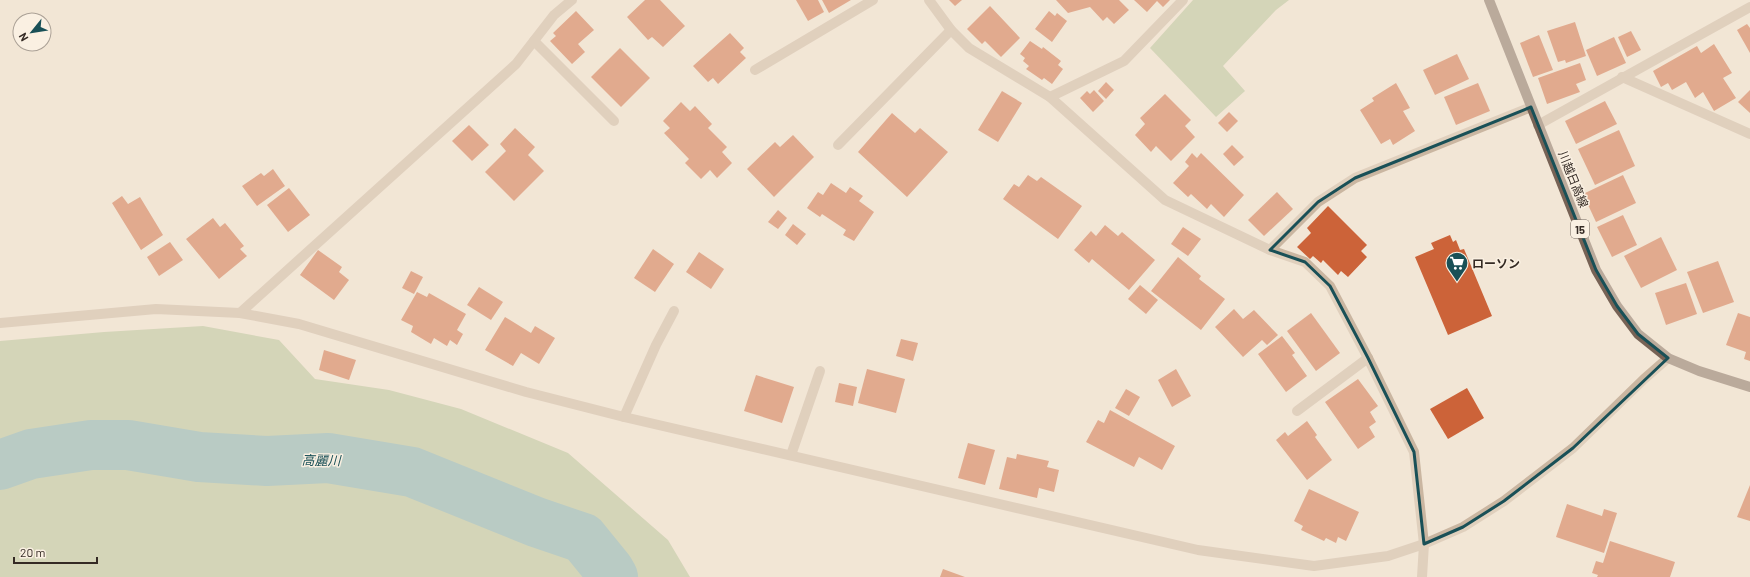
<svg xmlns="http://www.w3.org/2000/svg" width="1750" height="577" font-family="Barlow,'Noto Sans JP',sans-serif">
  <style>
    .green { fill: #b0c195 }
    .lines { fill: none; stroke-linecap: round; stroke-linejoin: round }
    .river { stroke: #74abb0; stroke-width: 50 }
    .building { fill: #cc6339 }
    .lane { stroke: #cab6a1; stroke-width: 10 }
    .street { stroke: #cab6a1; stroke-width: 10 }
    .primary { stroke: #776255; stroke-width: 10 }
    .marked { fill: none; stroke: #195057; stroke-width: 3; stroke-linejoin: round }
    .labels { text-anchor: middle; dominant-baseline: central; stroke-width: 3; stroke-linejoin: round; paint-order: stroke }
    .shield { fill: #faf0e2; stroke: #6f655d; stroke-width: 1 }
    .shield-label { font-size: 11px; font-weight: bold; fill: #342a24 }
    .street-label { font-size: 12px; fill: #342a24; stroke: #faf0e2 }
    .poi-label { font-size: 12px; font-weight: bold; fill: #342a24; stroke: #faf0e2; text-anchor: start }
    .water-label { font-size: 13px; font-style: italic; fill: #195057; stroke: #faf0e2 }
  </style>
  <rect width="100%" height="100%" fill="#f2e6d6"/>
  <g class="green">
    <polygon points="1193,0 1289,0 1276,10 1223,66 1245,91 1216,117 1150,48"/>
    <polygon points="203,326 279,340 315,379 389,390 461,409 568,453 668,540 690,577 0,577 0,341 104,332"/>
  </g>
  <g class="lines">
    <polyline class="river" points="0,465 31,454 91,445 128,445 199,457 267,461 328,458 412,472 536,522 583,538 609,570 613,577"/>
  </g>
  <g class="building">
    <polygon points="645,0 660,0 685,26 663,47 652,37 648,40 627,17"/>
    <polygon points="796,0 818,0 824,12 808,21"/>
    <polygon points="822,0 851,0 829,13"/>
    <polygon points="949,0 962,0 955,6"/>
    <polygon points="1056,0 1119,0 1129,10 1114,24 1107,17 1103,21 1090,7 1068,13"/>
    <polygon points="1134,0 1170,0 1163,7 1157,1 1147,12"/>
    <polygon points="990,6 1020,38 1001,57 985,41 982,44 967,29"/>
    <polygon points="576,11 594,30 578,44 585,52 572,64 550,41 556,36 553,33"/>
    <polygon points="1049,11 1055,16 1057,13 1067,21 1052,42 1035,29"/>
    <polygon points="1575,22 1586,56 1566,63 1565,60 1558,62 1547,31"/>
    <polygon points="1747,24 1750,28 1750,53 1737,30"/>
    <polygon points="1631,31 1641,50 1627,57 1618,37"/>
    <polygon points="730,33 744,48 740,52 746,58 718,84 713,78 708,82 693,66"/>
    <polygon points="1539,35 1553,70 1533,77 1520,43"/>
    <polygon points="1614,37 1626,63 1597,76 1586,50"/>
    <polygon points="1030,41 1042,49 1043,47 1061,61 1058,65 1063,69 1052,84 1044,78 1042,80 1026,69 1029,66 1023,61 1025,58 1020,54"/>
    <polygon points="1714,44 1732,73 1723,78 1736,98 1714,111 1703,92 1695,98 1686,82 1672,90 1668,83 1661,87 1653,71 1697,46 1701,53"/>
    <polygon points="620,48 650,78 621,107 591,77"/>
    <polygon points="1457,54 1469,79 1435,95 1423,70"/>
    <polygon points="1580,63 1586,80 1576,84 1580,92 1547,104 1538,78"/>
    <polygon points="1106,82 1114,90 1106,99 1098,91"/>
    <polygon points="1396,83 1410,108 1403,111 1415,131 1393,145 1390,139 1381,144 1360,110 1374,101 1372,98"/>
    <polygon points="1478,83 1490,111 1456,125 1444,97"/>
    <polygon points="1094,90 1104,101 1093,112 1080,98 1087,91 1090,94"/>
    <polygon points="1750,90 1750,113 1738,102"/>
    <polygon points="1002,91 1022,103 998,142 978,130"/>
    <polygon points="1165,94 1191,120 1185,126 1195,137 1171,161 1156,146 1151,152 1135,135 1145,124 1140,118"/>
    <polygon points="1605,101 1617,124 1576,144 1565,121"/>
    <polygon points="681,102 690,111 695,106 712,124 708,128 727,147 722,152 732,163 717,178 710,170 701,179 685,163 689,159 664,133 670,128 663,121"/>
    <polygon points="1229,112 1238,121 1227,132 1218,123"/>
    <polygon points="892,113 915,133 920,128 948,152 907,197 858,152"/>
    <polygon points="469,125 489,145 472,161 452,141"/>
    <polygon points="515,128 535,147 528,155 544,171 514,201 485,172 506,151 500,144"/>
    <polygon points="1619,130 1635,166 1595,185 1578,149"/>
    <polygon points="793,135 814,157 774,197 747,169 775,142 780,147"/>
    <polygon points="1232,145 1244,157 1234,166 1223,154"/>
    <polygon points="1192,153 1197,158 1201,153 1244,195 1224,217 1211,204 1207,209 1191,194 1188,197 1173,183 1189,166 1185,162"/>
    <polygon points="273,169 285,186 257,206 242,186 261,173 264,176"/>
    <polygon points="1028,175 1037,181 1041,177 1082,206 1058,239 1003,199 1014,184 1019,187"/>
    <polygon points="1623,175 1636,203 1596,222 1583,194"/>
    <polygon points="831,183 846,193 850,187 863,196 859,201 874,212 854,241 843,235 846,230 822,214 820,217 807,208 818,192 823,195"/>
    <polygon points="289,188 310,215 288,232 267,205"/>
    <polygon points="1277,192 1293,209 1264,236 1248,220"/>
    <polygon points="122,196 128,204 140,197 163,235 141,250 112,203"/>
    <polygon points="1328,206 1367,245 1361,251 1367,257 1348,277 1341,271 1338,275 1323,260 1321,263 1313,256 1310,259 1297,247 1311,233 1307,228"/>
    <polygon points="778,210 787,218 778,229 768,222"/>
    <polygon points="1623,215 1637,245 1612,257 1597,227"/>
    <polygon points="213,218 220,227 225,223 244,246 240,249 247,256 219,279 186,239"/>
    <polygon points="793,224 806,234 797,245 785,235"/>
    <polygon points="1105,225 1118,236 1122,232 1155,260 1129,290 1092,259 1089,263 1074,250 1091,231 1096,236"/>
    <polygon points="1183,227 1201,239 1188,256 1171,244"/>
    <polygon points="1450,235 1453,242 1456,240 1460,250 1464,249 1492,316 1448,335 1415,257 1434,249 1431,243"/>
    <polygon points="1661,237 1677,270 1641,288 1624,256"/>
    <polygon points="170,242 183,260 159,276 147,257"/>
    <polygon points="653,249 674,264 655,292 634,278"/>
    <polygon points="318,250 342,267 339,272 349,280 334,300 300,275"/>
    <polygon points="699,252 724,269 711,289 686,272"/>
    <polygon points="1178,257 1201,276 1199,279 1225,299 1201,330 1151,291"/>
    <polygon points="1718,261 1734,302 1703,313 1687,272"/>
    <polygon points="411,271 423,277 414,294 402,288"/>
    <polygon points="1686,283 1697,314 1666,325 1655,293"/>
    <polygon points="1140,285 1158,300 1146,314 1128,299"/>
    <polygon points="479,287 503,302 491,320 467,305"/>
    <polygon points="417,292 427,297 429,293 466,314 457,330 463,334 457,345 450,340 447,346 434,338 431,344 411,332 413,326 401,320"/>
    <polygon points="1234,309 1243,319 1254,310 1278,335 1267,345 1262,340 1243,357 1215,327"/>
    <polygon points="1311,313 1340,353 1316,371 1287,331"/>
    <polygon points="1738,313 1750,317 1750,361 1744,359 1746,352 1726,345"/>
    <polygon points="505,317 531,333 535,326 555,338 539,364 521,353 513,366 485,350"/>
    <polygon points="1282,336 1295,353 1292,355 1307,376 1286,392 1258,354"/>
    <polygon points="901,339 918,343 913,361 896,356"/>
    <polygon points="324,350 356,360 349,380 319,370"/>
    <polygon points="867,369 905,379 896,413 858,403"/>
    <polygon points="1176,369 1191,396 1172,407 1158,380"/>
    <polygon points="756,375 794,387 782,423 744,411"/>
    <polygon points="1358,379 1378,406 1370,412 1376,422 1369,427 1375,437 1358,449 1325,402"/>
    <polygon points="839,383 857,387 853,406 835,402"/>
    <polygon points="1467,388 1484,418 1448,439 1430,409"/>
    <polygon points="1126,389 1140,397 1129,416 1115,408"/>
    <polygon points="1110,410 1175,446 1162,470 1139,457 1134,467 1086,442 1098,420 1104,423"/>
    <polygon points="1307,421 1317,435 1315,437 1332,460 1307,480 1276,440 1285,432 1288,436"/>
    <polygon points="968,443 995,450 985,485 958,478"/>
    <polygon points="1017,454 1049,461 1047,467 1059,470 1054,492 1039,488 1037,498 999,489 1007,457 1016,459"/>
    <polygon points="1750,485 1750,521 1737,517"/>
    <polygon points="1309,489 1359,512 1346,541 1338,537 1336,543 1326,538 1324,541 1301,530 1303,526 1294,521"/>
    <polygon points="1567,504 1602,516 1604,509 1617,513 1604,553 1556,537"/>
    <polygon points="1610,541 1675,562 1670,577 1597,577 1598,575 1592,573 1596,561 1603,563"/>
    <polygon points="943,569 965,577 940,577"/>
  </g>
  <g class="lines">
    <g class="lane">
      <polyline points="534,41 614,121"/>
      <polyline points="755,70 873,0"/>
      <polyline points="838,145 951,30"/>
      <polyline points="1297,411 1368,358"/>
      <polyline points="624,417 656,345 674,311"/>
      <polyline points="791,455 820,371"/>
    </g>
    <g class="street">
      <polyline points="929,0 951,30 969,48 1050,97 1165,200 1270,250 1305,262 1330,286 1368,358 1414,452 1424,544 1422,577"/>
      <polyline points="1622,77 1750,134"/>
      <polyline points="1050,97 1124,61 1183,0"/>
      <polyline points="1538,125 1750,7"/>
      <polyline points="1270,250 1318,202 1355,178 1531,107"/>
      <polyline points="240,313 516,64 554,15 572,0"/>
      <polyline points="0,323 156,309 240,313 299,324 526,392 624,417 1198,550 1314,566 1388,556 1424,544 1463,527 1504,501 1573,448 1644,379 1668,358"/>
    </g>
    <polyline class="primary" points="1489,0 1596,270 1617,306 1638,334 1668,358 1699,371 1750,387"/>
  </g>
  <path d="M0 0H1750V577H0ZM 1531,107 L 1596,270 L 1617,306 L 1638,334 L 1668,358 L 1573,448 L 1504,501 L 1463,527 L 1424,544 L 1414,452 L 1368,358 L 1330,286 L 1305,262 L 1270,250 L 1318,202 L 1355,178 Z" fill="#f2e6d6" fill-opacity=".55" fill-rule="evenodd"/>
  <path class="marked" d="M 1531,107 L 1596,270 L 1617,306 L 1638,334 L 1668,358 L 1573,448 L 1504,501 L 1463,527 L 1424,544 L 1414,452 L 1368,358 L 1330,286 L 1305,262 L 1270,250 L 1318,202 L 1355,178 Z"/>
  <defs>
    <g id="supermarket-pin" transform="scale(1.15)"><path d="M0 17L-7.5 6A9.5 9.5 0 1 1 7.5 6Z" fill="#195057" stroke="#faf0e2"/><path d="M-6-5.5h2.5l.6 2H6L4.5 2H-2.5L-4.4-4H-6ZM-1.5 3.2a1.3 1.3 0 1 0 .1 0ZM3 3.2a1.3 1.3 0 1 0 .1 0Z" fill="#fff"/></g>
  </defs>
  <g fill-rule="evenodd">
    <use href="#supermarket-pin" x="1457" y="263"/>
  </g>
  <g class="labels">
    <rect class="shield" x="1571" y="220" width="18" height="18" rx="3"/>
    <g class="shield-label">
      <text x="1580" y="229">15</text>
    </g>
    <g class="street-label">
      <text transform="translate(1574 179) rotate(68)">川越日高線</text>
    </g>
    <g class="poi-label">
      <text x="1472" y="263">ローソン</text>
    </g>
    <g class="water-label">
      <text transform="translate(321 460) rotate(1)">高麗川</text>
    </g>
  </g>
  <g transform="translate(32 32) rotate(240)"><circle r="19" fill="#faf0e2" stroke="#aba196"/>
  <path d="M0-3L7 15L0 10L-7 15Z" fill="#195057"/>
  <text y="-6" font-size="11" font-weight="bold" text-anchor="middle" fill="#342a24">N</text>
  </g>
  <path d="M14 557v6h83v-6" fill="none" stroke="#342a24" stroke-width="2"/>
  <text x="20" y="557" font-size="12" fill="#342a24" stroke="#faf0e2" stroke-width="3" paint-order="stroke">20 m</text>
</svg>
